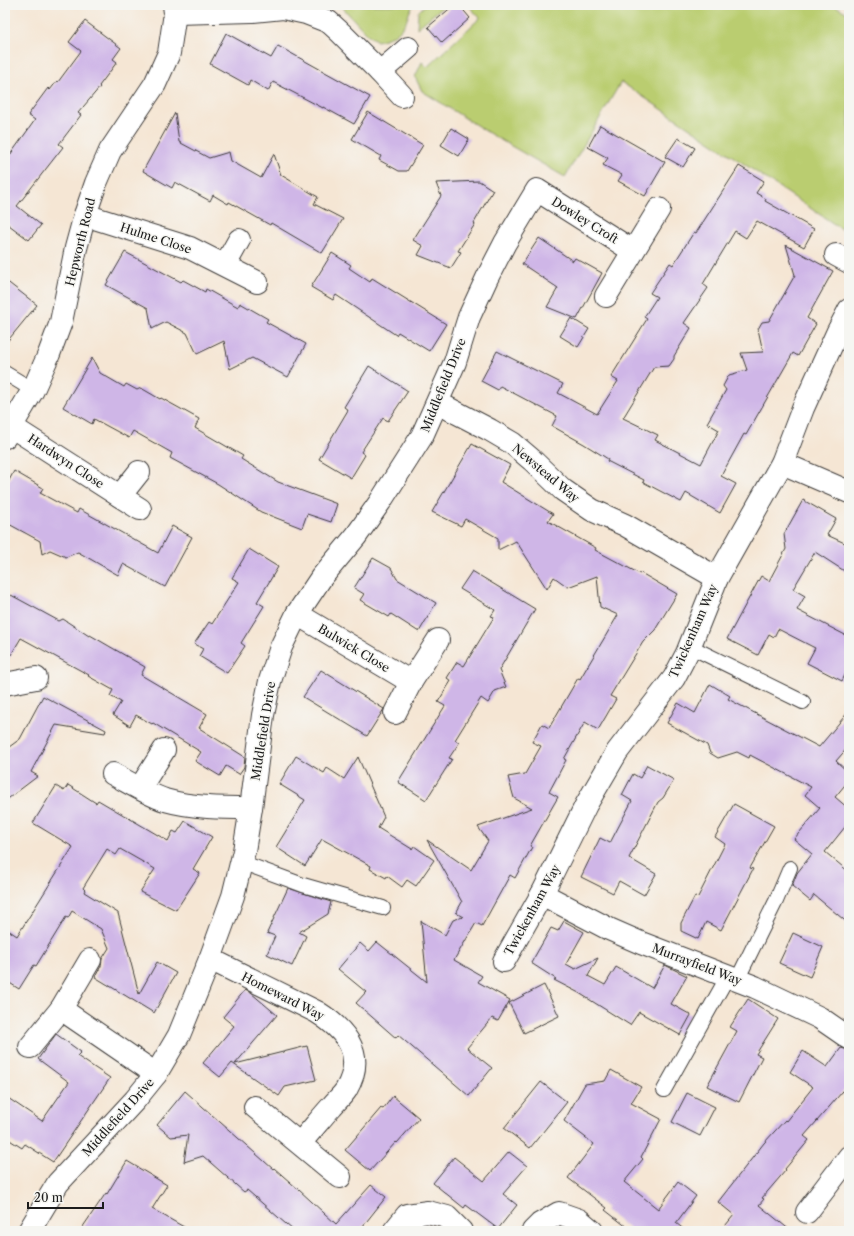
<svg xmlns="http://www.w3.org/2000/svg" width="854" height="1236" font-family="'Libre Caslon Text',serif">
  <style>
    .green { fill: #bacd70; stroke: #6b7446 }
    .building { fill: #cfb6e7 }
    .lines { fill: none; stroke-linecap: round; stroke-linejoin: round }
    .lane-casing { stroke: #3d3a38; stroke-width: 16 }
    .street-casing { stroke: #3d3a38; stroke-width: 24 }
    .lane { stroke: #fff; stroke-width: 14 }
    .street { stroke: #fff; stroke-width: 22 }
    .labels { text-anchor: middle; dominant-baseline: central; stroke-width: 3; stroke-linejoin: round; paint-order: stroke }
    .street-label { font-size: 12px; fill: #1c1c1c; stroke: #f6f6f2 }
  </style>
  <rect width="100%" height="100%" fill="#f6f6f2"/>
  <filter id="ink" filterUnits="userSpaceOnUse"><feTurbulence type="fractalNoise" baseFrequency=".025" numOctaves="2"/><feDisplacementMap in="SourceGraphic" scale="8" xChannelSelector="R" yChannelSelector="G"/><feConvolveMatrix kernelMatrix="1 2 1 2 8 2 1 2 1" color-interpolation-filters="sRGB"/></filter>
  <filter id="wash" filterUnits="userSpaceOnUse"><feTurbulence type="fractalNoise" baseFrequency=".012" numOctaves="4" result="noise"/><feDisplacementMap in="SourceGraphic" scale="16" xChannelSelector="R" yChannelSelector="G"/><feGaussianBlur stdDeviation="0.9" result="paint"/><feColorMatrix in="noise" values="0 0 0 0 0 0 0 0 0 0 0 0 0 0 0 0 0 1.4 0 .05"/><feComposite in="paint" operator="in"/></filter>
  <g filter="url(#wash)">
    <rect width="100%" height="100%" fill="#f5e6d4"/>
    <g class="green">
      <path d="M 339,5 L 414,5 C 408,11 409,18 404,25 C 398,35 387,39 377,41 L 367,34 L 342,7 Z"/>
      <polygon points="425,5 445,5 417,28 418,12"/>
      <polygon points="468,5 834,5 849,14 849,234 621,82 565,177 492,135 422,91 415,77 422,62 427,67 480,18"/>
    </g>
    <g id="blocks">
      <g class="building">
        <polygon points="454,5 459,5 470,18 442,43 428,27"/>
        <polygon points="85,21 121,48 113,59 117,62 99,86 100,87 78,113 81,115 59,144 63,147 17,206 41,225 29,240 5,222 5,162 35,120 28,115 48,88 50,90 57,81 58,82 81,51 69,42"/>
        <polygon points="226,33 271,58 278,46 370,97 354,124 323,107 323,108 273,82 268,91 250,80 248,85 210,64"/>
        <polygon points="368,112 423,145 407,171 399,171 379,160 381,156 352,139"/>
        <polygon points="175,113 179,142 209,158 229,152 231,161 261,178 274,154 281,175 318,197 314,204 343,219 322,253 271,223 270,225 229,202 228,204 213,195 210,201 175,182 172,188 143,171"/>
        <polygon points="600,125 665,162 645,196 618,181 622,175 603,165 608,158 588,147"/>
        <polygon points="451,128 469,139 459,156 441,145"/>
        <polygon points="678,138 695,148 683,167 665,157"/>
        <polygon points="739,166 764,181 756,193 766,199 765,201 814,229 804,247 757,221 746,238 735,231 703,284 708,288 684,323 691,328 674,356 674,359 669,366 654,367 623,418 658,435 655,440 701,464 719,430 707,423 726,390 723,386 729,375 747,370 741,353 763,352 758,329 762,322 769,321 795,275 786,245 833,271 807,318 816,324 798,356 793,353 746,435 744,434 721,476 736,484 720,513 686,493 681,502 643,482 644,480 607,461 608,459 584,444 552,426 557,416 500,386 498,390 481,381 497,351 563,384 558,393 597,414 618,381 611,377 647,319 644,317 657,297 650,293 670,263 673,265 694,232 696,233"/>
        <polygon points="479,181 493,190 474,223 475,224 458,251 461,252 451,268 418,255 423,246 413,240 441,196 436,183"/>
        <polygon points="539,238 573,261 575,258 602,273 577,319 547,307 558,288 522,264"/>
        <polygon points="125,252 181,282 183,280 205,292 206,289 238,307 240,303 268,319 266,322 306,344 288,377 252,358 230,369 224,341 197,354 187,333 166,322 152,329 148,308 106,285"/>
        <polygon points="332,253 351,265 349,268 370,282 372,278 446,324 429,351 398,332 396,335 336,295 333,300 311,287"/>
        <polygon points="5,280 37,305 5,344"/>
        <polygon points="571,318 589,329 578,347 560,336"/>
        <polygon points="92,358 100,373 124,387 126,384 137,390 141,388 160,399 161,398 199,419 195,428 243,456 241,459 278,482 337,504 331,522 307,514 302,528 261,512 218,484 170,458 172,453 133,431 129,438 94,419 92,424 63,407"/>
        <polygon points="369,366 408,391 388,421 383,418 361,452 365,455 351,478 319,459 348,410 344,407"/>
        <polygon points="472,444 510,465 501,482 553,514 548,521 596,548 595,550 640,574 641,573 677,594 655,630 643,642 610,696 616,699 598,730 585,722 564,759 566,760 549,792 558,797 530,846 532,847 515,878 510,875 482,926 476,923 454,960 482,976 478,982 510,1000 498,1021 492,1018 467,1048 492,1068 469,1096 398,1035 396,1038 356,1003 366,992 338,969 360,943 369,951 377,942 427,982 421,921 445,935 453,920 463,917 456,913 462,902 427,840 471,870 488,841 478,827 532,808 514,798 508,777 525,774 541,746 532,742 542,724 549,728 578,678 580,679 618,615 600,607 597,576 568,587 554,577 547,589 516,541 498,550 498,538 465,519 461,526 432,512"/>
        <polygon points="14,471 43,488 40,493 77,513 79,509 158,553 172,526 192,537 165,587 123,564 118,575 78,552 66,557 50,550 42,554 40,541 5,522 5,488"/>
        <polygon points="803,500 836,519 827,535 849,545 849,574 815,552 793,589 805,596 797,610 849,637 849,667 842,681 807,663 815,648 778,629 774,637 769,634 758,655 727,639 761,576 769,581 786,549 784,534"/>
        <polygon points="249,549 278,567 257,602 264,606 241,643 245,646 227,673 199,656 203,649 194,644 209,622 212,624 239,582 232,578"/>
        <polygon points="373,558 391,568 397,579 436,603 419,632 391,614 389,617 360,600 364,594 354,588"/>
        <polygon points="472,571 535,609 499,670 506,687 495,691 488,703 481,698 455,740 459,743 449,758 452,759 426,800 398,782 445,706 438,702 451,681 447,678 457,662 464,666 494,617 491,616 495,610 460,589"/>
        <polygon points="11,595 59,621 63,619 89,636 90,635 145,667 141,675 207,714 199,728 245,757 244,767 239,774 226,766 220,776 195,761 201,752 153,723 152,724 136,715 130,726 113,715 121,702 110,696 113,690 88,676 89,675 21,638 5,665 5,605"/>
        <polygon points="321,670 384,709 367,736 303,697"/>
        <polygon points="710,684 730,696 728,699 819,747 849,711 849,746 836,761 849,773 849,780 835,797 849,809 849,822 825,852 849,872 849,924 814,895 810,901 792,886 797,873 812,854 794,839 820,808 805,795 811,787 750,755 749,758 737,752 718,758 710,753 707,745 667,723 678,703 695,713"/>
        <polygon points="43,696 106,730 105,733 56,725 31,772 38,776 5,801 5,750 20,739"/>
        <polygon points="296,756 324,773 327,768 344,779 358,757 384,817 378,828 412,849 414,846 434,860 416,886 407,880 402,887 387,876 386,878 370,869 371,866 322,839 305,866 276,847 305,800 279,784"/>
        <polygon points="647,765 674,780 663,798 658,802 629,858 656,874 644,895 619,881 613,893 581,877 600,838 610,843 632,801 622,795 633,774 640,778"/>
        <polygon points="68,785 96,803 98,800 168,841 173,831 177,833 185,821 212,837 193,869 200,873 176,910 140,892 155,869 120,849 116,855 107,849 83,888 85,890 84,892 118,913 139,994 157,962 176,973 154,1013 95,977 101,966 102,959 109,948 101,929 72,911 68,918 66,917 36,966 34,965 19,989 5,980 5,928 17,936 73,847 33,823 56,786 64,791"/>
        <polygon points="734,804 774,826 750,868 753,869 721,930 706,922 698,939 681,931 681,923 695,896 698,897 725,844 715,837"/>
        <polygon points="288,888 331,902 328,914 299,932 306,936 292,966 267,954 275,936 267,933"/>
        <polygon points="564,921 584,932 566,964 575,969 598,958 588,976 605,985 616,967 652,988 665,965 687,976 671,1004 691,1015 680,1035 639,1012 630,1025 579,993 554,980 556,979 531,963 551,928 558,931"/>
        <polygon points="793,933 823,947 810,977 779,963"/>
        <polygon points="544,985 559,1016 524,1033 509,1003"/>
        <polygon points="245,990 251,993 277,1015 235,1064 307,1046 316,1080 285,1087 279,1096 232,1063 220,1077 203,1063 234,1026 223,1017"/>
        <polygon points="748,999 778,1019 756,1054 762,1057 739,1102 707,1086 737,1031 730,1027"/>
        <polygon points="56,1034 81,1052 77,1056 110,1078 53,1162 25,1144 22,1148 5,1137 5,1096 42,1121 69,1082 38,1059"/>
        <polygon points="841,1048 849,1050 849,1084 804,1136 809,1140 785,1169 786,1170 762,1198 764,1199 759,1205 791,1231 721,1231 734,1215 718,1202 764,1143 785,1120 786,1121 813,1087 790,1072 803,1051 827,1067"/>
        <polygon points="611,1070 641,1087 631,1103 661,1119 641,1157 643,1159 624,1182 658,1209 678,1182 696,1196 676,1223 686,1231 632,1231 605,1210 607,1208 568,1178 594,1144 564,1121 585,1084 605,1081"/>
        <polygon points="541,1082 567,1102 530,1148 504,1128"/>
        <polygon points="185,1091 273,1169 274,1168 299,1190 336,1224 371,1185 386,1197 359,1231 294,1231 247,1190 244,1192 203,1156 184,1162 188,1135 171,1137 157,1125"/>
        <polygon points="687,1093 715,1107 700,1136 672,1122"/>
        <polygon points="393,1096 419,1118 397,1143 396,1142 370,1171 345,1150 381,1108 383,1109"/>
        <polygon points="509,1152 527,1166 503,1194 517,1205 498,1229 466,1205 464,1208 433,1183 454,1157 484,1181"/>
        <polygon points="127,1161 167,1185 152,1209 191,1231 80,1231 106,1193 107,1194"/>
      </g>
    </g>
  </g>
  <g filter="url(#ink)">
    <use href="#blocks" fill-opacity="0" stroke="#3d3a38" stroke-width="1"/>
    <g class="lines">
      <g class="lane-casing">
        <g id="lane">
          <polyline points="5,373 33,390"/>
          <polyline points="689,646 803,702"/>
          <polyline points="241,862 303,885 383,908"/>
          <polyline points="737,980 776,901 790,868"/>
          <polyline points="664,1090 728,976"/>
        </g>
      </g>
      <g class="street-casing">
        <g id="street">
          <polyline points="175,13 253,11 283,8 306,13 329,22 341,33 380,72 408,48"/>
          <polyline points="380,72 402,96"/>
          <polyline points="85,215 190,248 257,282"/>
          <polyline points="836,255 849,262"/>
          <polyline points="225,265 239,240"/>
          <polyline points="606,296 659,209"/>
          <polyline points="438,403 490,430 512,443 532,460 563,490 592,510 625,525 717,578"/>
          <polyline points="12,427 140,509"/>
          <polyline points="5,437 33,390 49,354 61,322 76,248 85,215 96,183 110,151 155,84 169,53 175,13 174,5"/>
          <polyline points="782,463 849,492"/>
          <polyline points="120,496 139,472"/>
          <polyline points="297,614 411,682"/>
          <polyline points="5,684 36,678"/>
          <polyline points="395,713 411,682 438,640"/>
          <path d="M 113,774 C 130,783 147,794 165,800 C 193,808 222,808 251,808"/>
          <polyline points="140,788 164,750"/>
          <polyline points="542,894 609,929 641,943 755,987 820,1018 849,1038"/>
          <path d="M 210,959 L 317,1012 C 347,1031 366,1055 346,1090 C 342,1096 336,1101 332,1106 C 321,1118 311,1131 300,1143"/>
          <polyline points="504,961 542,894 586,805 617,752 674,678 687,653 717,578 782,463 803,408 838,331 849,310"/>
          <polyline points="61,1009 156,1074"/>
          <polyline points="30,1047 61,1009 90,960"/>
          <polyline points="255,1107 340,1177"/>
          <polyline points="807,1212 849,1157"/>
          <polyline points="29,1231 58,1183 135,1100 156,1074 179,1035 210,959 233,896 244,851 251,808 263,715 270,681 281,647 297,614 321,578 356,536 380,502 422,436 455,362 469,317 487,278 505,243 537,190 633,251"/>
          <polyline points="394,1231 407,1215 428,1212 447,1217 461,1231"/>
          <polyline points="533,1231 540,1224 559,1213 579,1220 592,1231"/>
        </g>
      </g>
      <use href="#lane" class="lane"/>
      <use href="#street" class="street"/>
    </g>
  </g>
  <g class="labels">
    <g class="street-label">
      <text transform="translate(585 220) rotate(32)">Dowley Croft</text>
      <text transform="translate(156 238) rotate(18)">Hulme Close</text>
      <text transform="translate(80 242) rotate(-76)">Hepworth Road</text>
      <text transform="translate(443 385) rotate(-68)">Middlefield Drive</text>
      <text transform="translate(66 461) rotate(33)">Hardwyn Close</text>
      <text transform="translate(546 473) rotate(40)">Newstead Way</text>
      <text transform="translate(693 631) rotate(-66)">Twickenham Way</text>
      <text transform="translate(354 648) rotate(31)">Bulwick Close</text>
      <text transform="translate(263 731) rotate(-81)">Middlefield Drive</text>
      <text transform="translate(532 910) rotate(-61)">Twickenham Way</text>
      <text transform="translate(697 964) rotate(21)">Murrayfield Way</text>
      <text transform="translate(283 996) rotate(27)">Homeward Way</text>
      <text transform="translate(118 1117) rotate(-48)">Middlefield Drive</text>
    </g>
  </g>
  <rect width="854" height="1236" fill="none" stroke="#f6f6f2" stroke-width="20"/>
  <path d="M28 1202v6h75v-6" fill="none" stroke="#1c1c1c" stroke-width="2"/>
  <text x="34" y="1202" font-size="12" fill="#1c1c1c" stroke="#f6f6f2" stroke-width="3" paint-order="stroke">20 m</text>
</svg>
